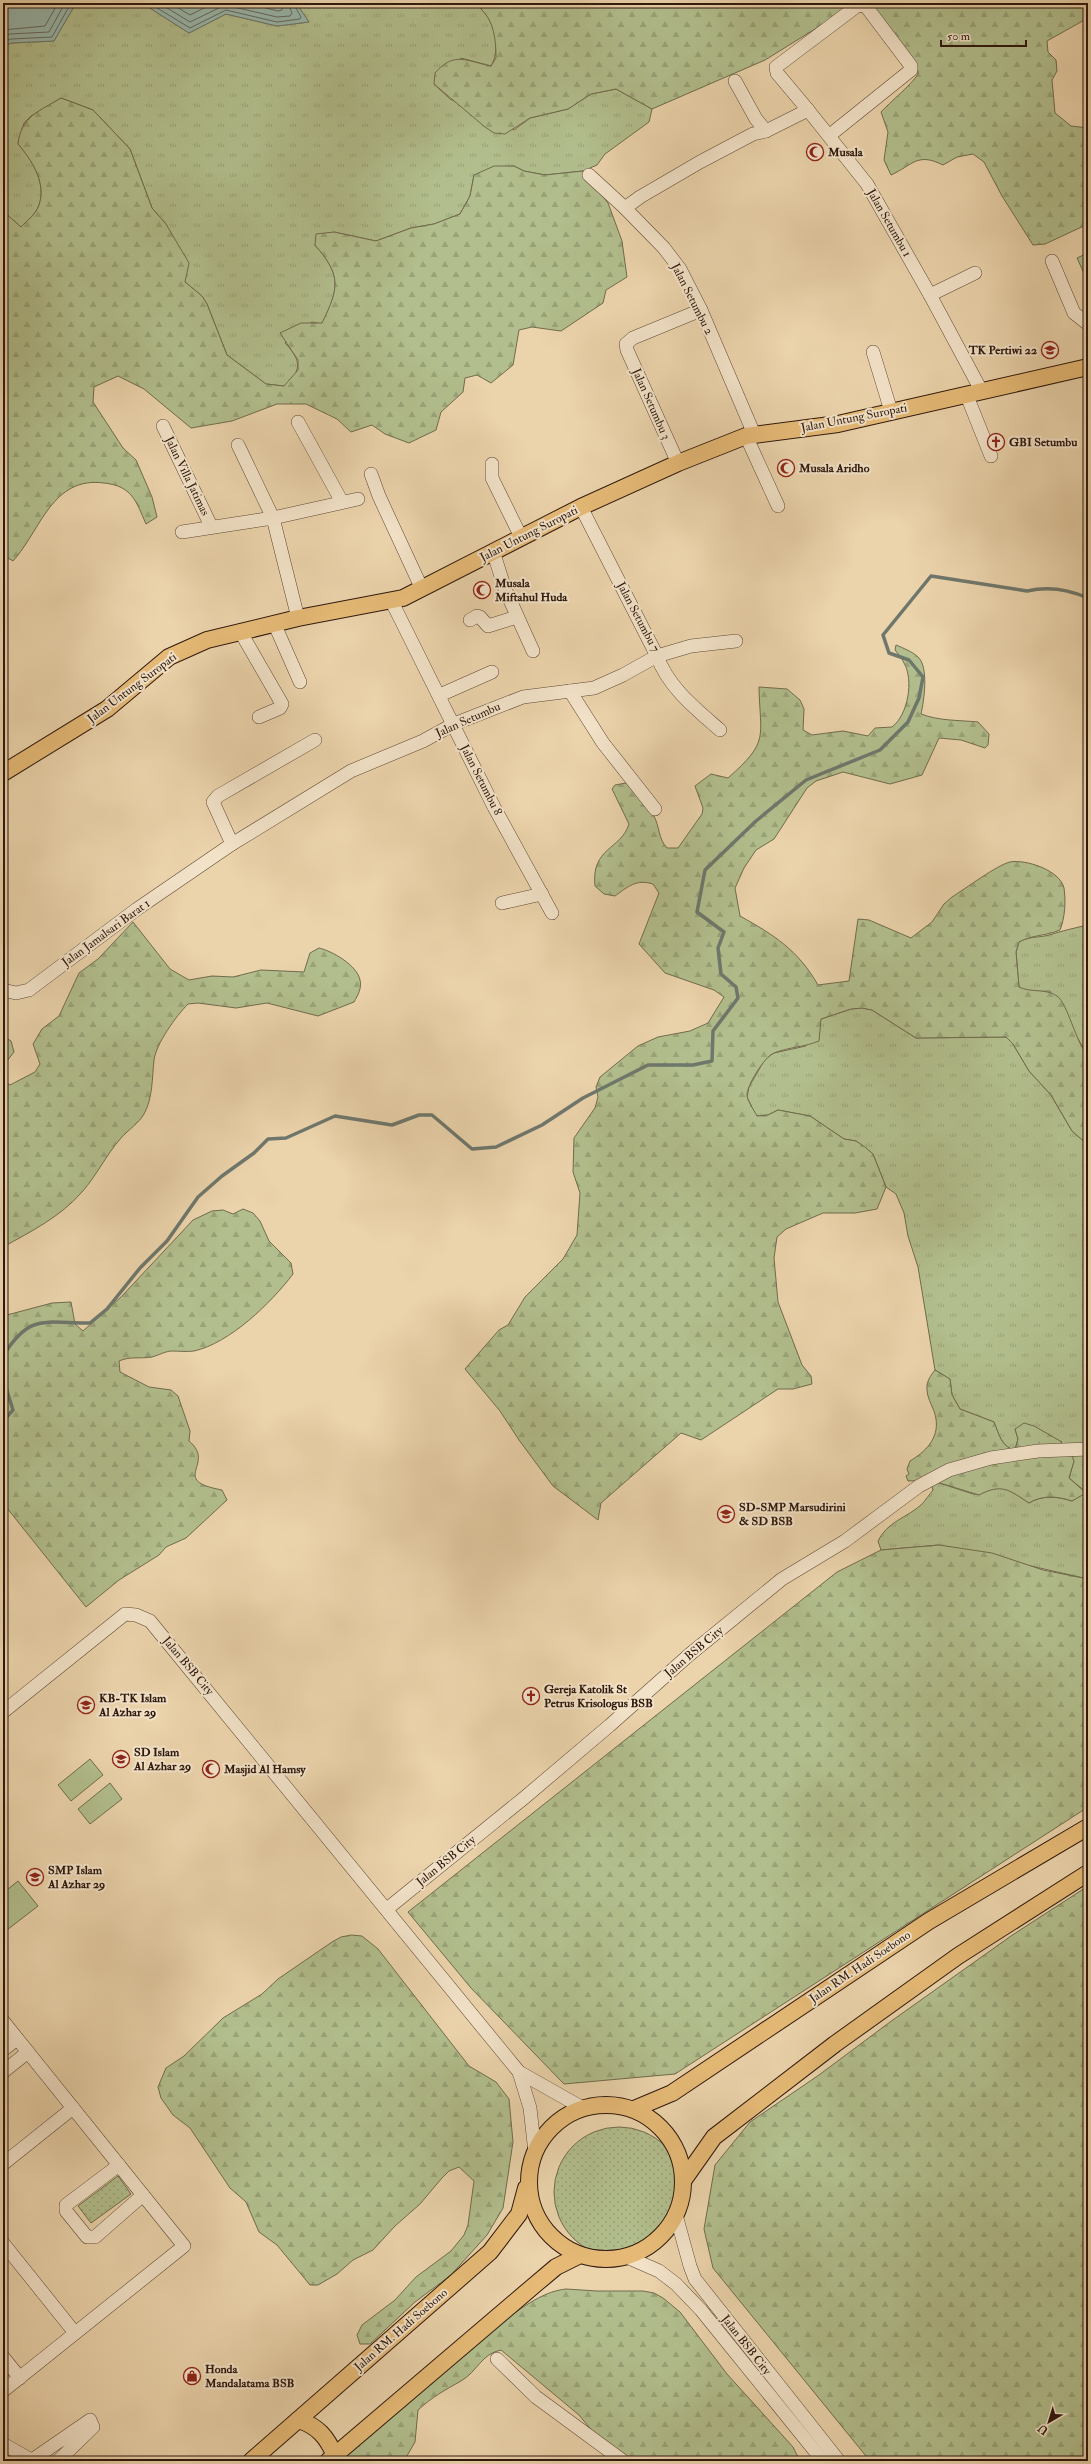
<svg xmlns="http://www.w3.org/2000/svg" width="1091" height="2464" font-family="'IM FELL Double Pica',serif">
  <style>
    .grass { fill: url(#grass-tufts); stroke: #706b4d }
    .forest { fill: url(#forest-firs); stroke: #706b4d }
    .park { fill: url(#park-dots); stroke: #706b4d }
    .garden { fill: #b2be8d; stroke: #706b4d }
    .water { fill: #98b7ac; stroke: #6e776c }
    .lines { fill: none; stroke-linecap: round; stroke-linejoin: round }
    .shore { stroke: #63685c; stroke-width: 1 }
    .stream { stroke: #6e776c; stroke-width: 3.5 }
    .minor-casing { stroke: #5d4734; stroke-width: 14 }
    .major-casing { stroke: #2e180d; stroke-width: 18 }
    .minor { stroke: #f2e2c8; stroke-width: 13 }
    .major { stroke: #e6ba76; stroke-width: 16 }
    .labels { text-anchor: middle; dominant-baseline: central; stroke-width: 4; stroke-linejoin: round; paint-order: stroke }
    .poi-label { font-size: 12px; font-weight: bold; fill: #2e180d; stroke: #f2e2c8; text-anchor: start }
    .street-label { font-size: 12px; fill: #2e180d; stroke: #f2e2c8 }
  </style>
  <defs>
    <pattern id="grass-tufts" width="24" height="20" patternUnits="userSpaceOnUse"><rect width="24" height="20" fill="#b2be8d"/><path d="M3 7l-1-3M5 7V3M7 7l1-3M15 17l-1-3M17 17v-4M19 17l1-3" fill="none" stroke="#99a378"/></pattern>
    <pattern id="forest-firs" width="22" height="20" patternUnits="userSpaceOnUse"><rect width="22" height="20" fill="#b2be8d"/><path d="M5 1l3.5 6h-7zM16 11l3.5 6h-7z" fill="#99a378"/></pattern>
    <pattern id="park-dots" width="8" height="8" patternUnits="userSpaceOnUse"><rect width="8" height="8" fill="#b2be8d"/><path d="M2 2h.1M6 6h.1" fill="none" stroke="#99a378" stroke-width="1.8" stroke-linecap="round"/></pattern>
  </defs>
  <rect width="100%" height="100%" fill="#ebd3ab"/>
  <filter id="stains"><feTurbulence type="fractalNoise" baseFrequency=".005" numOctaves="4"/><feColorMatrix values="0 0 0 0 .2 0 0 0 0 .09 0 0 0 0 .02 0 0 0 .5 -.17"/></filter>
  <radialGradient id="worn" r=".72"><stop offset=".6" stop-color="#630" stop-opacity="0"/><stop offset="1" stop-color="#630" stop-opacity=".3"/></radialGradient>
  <g class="grass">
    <path d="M 76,3 L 142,3 L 189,33 L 226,14 L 277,26 L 309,22 L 296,3 L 482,3 L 481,9 C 495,21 501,50 491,66 L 461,58 L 434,84 L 450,99 L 514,130 L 530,118 L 568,109 L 591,94 L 616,89 L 652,109 L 649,122 L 605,154 L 597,165 L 583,171 L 545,175 L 524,171 L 514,166 L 474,175 L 470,196 L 460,214 L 434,224 L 411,228 L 376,241 L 334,232 L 315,245 C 342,276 339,288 322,324 L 312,322 L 285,343 C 301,360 303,370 284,386 L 266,384 L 227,355 L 207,304 L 202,296 L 185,282 L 166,224 L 152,208 L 130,149 L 93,110 L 61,98 L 31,116 L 24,123 L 18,143 C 31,159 47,183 39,205 C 36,214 28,220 21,227 L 3,211 L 3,47 L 11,43 L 54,41 Z"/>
    <path d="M 1088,925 L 1088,1056 L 1050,991 L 1028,992 L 1019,987 L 1016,952 L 1019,942 C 1029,936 1038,938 1049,935 C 1062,931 1074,928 1088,925 Z"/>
    <path d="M 862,1008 L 872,1010 L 916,1038 L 1006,1037 L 1013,1044 L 1029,1071 L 1051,1095 L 1072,1131 L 1088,1145 L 1088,1579 L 939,1545 L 881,1550 L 878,1541 C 887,1522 906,1518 921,1505 C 925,1501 929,1495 933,1490 L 930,1480 L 973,1494 C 981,1495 984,1491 991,1489 C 1004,1484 1019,1496 1029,1503 C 1042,1495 1057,1496 1072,1501 L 1086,1492 L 1069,1478 L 1074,1461 L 1054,1449 L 1062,1442 L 1015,1429 L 1018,1439 L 1015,1450 C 1001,1447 999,1434 994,1422 L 960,1409 L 952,1395 L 950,1379 L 935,1370 L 918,1267 L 908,1236 L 904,1213 L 896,1194 L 886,1187 L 873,1154 L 856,1141 L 844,1139 L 810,1116 L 778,1110 L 768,1115 L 756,1116 L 747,1097 L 749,1087 L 765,1059 L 774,1053 L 806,1046 L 821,1019 L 851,1009 Z"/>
  </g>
  <g class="forest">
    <path d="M 482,3 L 857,3 L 765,60 L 652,109 L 616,89 L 591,94 L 568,109 L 530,118 L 505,134 L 494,133 L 485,127 L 434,84 L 435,73 C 454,51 466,61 491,66 L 496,58 C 496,40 494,21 481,9 Z"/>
    <path d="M 866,3 L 1088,3 L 1088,18 L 1047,41 L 1048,52 L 1056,60 L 1057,71 L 1052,80 L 1055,113 L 1071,126 L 1088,128 L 1088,224 L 1045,244 L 1033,245 L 1002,196 L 984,162 L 973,154 L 957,157 L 943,165 C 917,152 913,165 891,175 L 884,160 L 888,132 L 881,112 C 888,104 917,80 918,73 C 918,70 917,66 916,63 Z"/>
    <path d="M 61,98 L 93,110 L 130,149 L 152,208 L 166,224 L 189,263 L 185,282 L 202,296 L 207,304 L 227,355 L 266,384 L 284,386 L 298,370 L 298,360 L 280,333 L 301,323 L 322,323 C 339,288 342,276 315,245 L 316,234 L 334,232 L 376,241 L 411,228 L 434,224 L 460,214 L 470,196 L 474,175 L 494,166 L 514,166 L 524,171 L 545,175 L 583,171 L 608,203 L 622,241 L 627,277 L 606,290 L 603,303 L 561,331 L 532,327 L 519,330 L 513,365 L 491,383 L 477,375 L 465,378 L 463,392 L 441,412 L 436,430 L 409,443 L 385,434 L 372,425 L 351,432 L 337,419 L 306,404 L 277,404 L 232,421 L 191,428 L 144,389 L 118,376 L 94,387 L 93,402 L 123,448 L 136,460 L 152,497 L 157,517 L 146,524 C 136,501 132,486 104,483 C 52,476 41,530 13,561 L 3,555 L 3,211 L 21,227 C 28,220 36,214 39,205 C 47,183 31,159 18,144 C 21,116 40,111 61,98 Z"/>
    <path d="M 896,645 C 903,648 913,652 918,657 C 929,667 924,701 921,714 C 939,721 958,720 978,722 L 989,734 L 988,745 L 985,748 L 961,740 L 939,738 L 922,775 L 890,784 L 843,772 L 816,781 L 807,788 L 774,839 L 756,850 L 744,868 L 735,888 L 740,916 C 774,935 798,950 818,985 L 849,981 L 858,919 L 869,920 L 911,938 L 932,922 L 944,904 L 952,897 C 965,889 997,865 1010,862 C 1025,859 1060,870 1064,888 C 1066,901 1065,918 1060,930 C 1046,936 1031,935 1019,942 L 1016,952 L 1019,987 C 1031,993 1045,988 1057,996 C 1067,1002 1076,1043 1088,1056 L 1088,1145 L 1072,1131 L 1051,1095 L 1029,1071 L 1013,1044 L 1006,1037 L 916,1038 L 872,1010 L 862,1008 L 851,1009 L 821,1019 L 819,1041 C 805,1047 789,1047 774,1053 C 765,1056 746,1086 747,1096 C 748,1102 754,1110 757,1116 L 768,1115 L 778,1110 L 810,1116 L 844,1139 L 856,1141 L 865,1147 L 873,1154 L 886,1187 L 877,1209 L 855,1213 L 823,1213 L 786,1229 L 777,1237 L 774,1258 L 778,1302 L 802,1365 L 811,1376 L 812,1384 L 793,1389 L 778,1389 L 701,1440 L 681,1433 L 601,1503 L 598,1520 L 553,1486 L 519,1440 L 500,1411 L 465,1369 L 499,1330 L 508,1325 L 525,1297 L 563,1259 L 577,1235 L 580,1193 L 573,1172 L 574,1138 L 595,1108 L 598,1097 L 596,1087 L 600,1077 L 638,1046 L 658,1037 L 690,1031 L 708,1023 L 724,997 L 714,990 L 665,973 L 639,944 L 659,893 L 653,884 C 636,879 629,886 615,896 L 604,894 L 595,886 C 591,847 621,850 629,824 L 612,789 L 615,785 L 626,783 C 636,792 649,804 654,816 C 660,828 658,838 667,848 L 678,848 L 702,814 L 703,808 L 695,786 L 711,774 L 728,778 C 770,741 760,738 759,687 L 787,689 L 800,700 L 804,709 L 803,730 L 812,735 L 843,731 L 868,736 L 875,728 L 892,727 C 908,715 914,680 904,663 C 902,658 898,654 895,650 Z"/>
    <path d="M 133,922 L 170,969 L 189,980 L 212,976 L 233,977 L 261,970 L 304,972 L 310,953 L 319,948 C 332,951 357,965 360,980 C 362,988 358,995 354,1002 L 318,1016 L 267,1003 L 236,1008 L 198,1003 L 188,1004 C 176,1016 156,1044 154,1060 C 152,1077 153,1098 144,1114 C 139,1123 128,1130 121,1138 C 106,1155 97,1175 82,1192 C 60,1217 32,1231 3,1247 L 3,1080 L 10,1085 L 35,1072 L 40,1064 L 33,1044 L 42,1029 L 59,1016 L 79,973 L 98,959 Z"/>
    <polygon points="3,1036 11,1041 14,1052 3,1066"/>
    <path d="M 243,1209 L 253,1213 L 260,1221 L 269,1241 L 291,1263 L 293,1274 C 271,1303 230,1343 194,1351 C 187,1352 179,1351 172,1351 C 166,1351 159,1355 152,1357 C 140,1359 130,1356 119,1361 L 120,1372 L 149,1387 L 171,1390 L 178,1396 L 190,1431 L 189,1441 C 217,1464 168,1480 222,1490 L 227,1500 L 186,1538 L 166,1547 L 159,1555 L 119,1580 L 86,1607 L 3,1503 L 3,1314 L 7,1315 L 52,1303 L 71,1302 L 75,1324 L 83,1331 L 121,1297 L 193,1220 L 212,1211 L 223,1210 L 233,1214 Z"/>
    <path d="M 935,1370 L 950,1379 L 952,1395 L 960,1409 L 994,1422 C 999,1434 1001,1447 1015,1450 L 1018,1439 L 1015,1429 L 1024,1423 L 1034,1426 L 1062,1442 L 1054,1449 L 1072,1456 L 1074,1461 L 1069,1478 L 1086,1493 L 1072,1501 C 1057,1496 1042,1495 1029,1503 C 1009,1490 1002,1483 979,1495 L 930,1480 L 908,1481 L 906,1476 L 909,1474 L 907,1469 L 910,1461 C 925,1452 939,1439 936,1419 C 935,1409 927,1400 927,1389 C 926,1382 931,1375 935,1370 Z"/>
    <polygon points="939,1545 992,1553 1043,1570 1088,1579 1088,1807 675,2074 564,2084 471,1988 408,1912 837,1572 881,1550"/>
    <polygon points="1088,1886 1088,2461 870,2461 713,2268 704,2229 715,2165 750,2122 819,2075 890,2022 1011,1936"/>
    <polygon points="351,1935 362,1936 378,1949 469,2066 496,2082 509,2099 513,2142 503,2208 487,2235 451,2275 415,2302 370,2344 360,2344 357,2335 362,2325 395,2300 416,2277 451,2251 464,2235 468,2225 474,2181 459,2167 449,2171 442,2178 420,2204 395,2226 373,2250 353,2260 337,2274 318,2285 310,2285 277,2245 259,2232 246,2202 230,2188 190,2128 173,2115 161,2098 158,2087 166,2068 184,2056 223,2018 262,1994 278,1979 332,1942 341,1937"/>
    <path d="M 566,2289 L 597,2291 L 643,2291 L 654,2293 L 663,2298 L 680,2312 L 727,2374 L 793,2447 L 800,2461 L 617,2461 L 579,2415 L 501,2350 C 481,2354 478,2371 461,2381 C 445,2390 432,2397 418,2410 L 415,2442 L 404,2461 L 335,2461 L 497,2324 C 520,2311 539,2292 566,2289 Z"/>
  </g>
  <g class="park">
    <circle cx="619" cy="2192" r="65"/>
    <polygon points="118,2176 131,2194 91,2223 78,2206"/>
  </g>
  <g class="garden">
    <polygon points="1088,253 1088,282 1077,258"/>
    <polygon points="90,1759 103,1775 71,1801 58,1785"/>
    <polygon points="110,1783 122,1799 90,1824 78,1809"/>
    <polygon points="18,1881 38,1906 3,1933 3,1893"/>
  </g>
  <g class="water">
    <polygon points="3,3 76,3 54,41 11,43 3,47"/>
    <polygon points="142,3 296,3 309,22 277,26 226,14 189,33"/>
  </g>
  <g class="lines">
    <g class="shore">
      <polyline points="149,3 190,28 226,10 277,22 300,19 301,17 293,3"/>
      <polyline points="159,3 190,22 225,5 277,17 290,16 292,13 288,3"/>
      <polyline points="170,3 190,15 214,3"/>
      <polyline points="246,3 278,11 282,10 282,3"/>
      <polyline points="3,30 45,26 58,3"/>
      <polyline points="3,37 10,34 49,32 65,3"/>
      <polyline points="3,42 11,39 52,37 71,3"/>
    </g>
    <g class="stream">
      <path d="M 3,1356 C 30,1313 44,1323 90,1323 L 107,1309 L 140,1268 L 167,1241 L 198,1197 L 222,1176 L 254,1153 L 268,1139 L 286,1138 L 335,1116 L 392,1125 L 419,1115 L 432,1115 L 472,1149 L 496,1147 L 542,1125 L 583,1098 L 648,1065 L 693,1065 L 712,1061 L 713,1031 L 738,998 L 736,987 L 721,974 L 718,948 L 724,932 L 697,912 L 705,870 L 756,821 L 806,780 L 880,750 L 908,722 L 919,698 L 923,677 L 909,660 L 889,653 L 883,635 L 931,576 L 1027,591 C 1048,586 1068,589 1088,598"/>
      <polyline points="3,1378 13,1410 3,1421"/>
    </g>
    <g class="minor-casing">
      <g id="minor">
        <polyline points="735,81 756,119 766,131"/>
        <polyline points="808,110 777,73 776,67 857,6 865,5 911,66 911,70 830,135"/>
        <polyline points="589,175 625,208"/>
        <polyline points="1052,261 1074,313 1088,324"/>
        <polyline points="930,295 975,273"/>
        <polyline points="873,352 891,411"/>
        <polyline points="967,396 991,456"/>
        <polyline points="298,422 342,502"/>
        <polyline points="163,426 211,526"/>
        <polyline points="754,434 701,310 680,269 664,248 625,208 640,197 700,162 753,134 766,131 808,110 867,184 930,295 982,392"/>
        <polyline points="746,436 778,506"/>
        <polyline points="238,445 273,518 298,618"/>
        <polyline points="678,463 627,350 626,344 633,338 701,310"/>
        <polyline points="492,464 492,478 521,537"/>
        <polyline points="371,474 379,496 422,589"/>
        <polyline points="581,507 657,656 691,646 736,641"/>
        <polyline points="182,532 273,518 358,499"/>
        <polyline points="493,551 505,589 533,651"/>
        <polyline points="392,602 494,807 552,913"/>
        <polyline points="470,620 477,616 480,617 488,626 517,617"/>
        <polyline points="274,623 300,682"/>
        <polyline points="240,631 282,704 280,708 259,717"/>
        <polyline points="570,691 603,743 655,809"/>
        <polyline points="440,695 492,672"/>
        <polyline points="232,844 213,802 218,796 315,740"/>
        <polyline points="502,903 542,894"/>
        <path d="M 3,990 L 16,993 L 29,990 L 137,909 L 232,844 L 351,771 L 423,741 L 454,724 L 523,697 L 594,688 L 623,675 L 657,656 C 668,687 696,709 720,730"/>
        <polyline points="3,1712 125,1614 136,1615 150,1621 519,2072 530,2108 535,2152"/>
        <polyline points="387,1909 524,1798 609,1726 689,1655 782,1579 845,1541 919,1486 949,1470 991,1458 1038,1451 1088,1449"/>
        <polyline points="3,2021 184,2246 3,2391"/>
        <polyline points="3,2050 17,2039"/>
        <polyline points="3,2072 28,2052"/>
        <polyline points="519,2072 581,2107"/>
        <polyline points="3,2164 73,2108"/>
        <polyline points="119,2165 66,2205 66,2211 87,2237 95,2237 143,2195"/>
        <polyline points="676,2215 690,2266 695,2279 839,2461"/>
        <polyline points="3,2243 75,2333"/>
        <polyline points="627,2257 659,2271 676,2284 701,2310 823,2461"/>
        <polyline points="3,2357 20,2378"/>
        <polyline points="497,2359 536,2397 623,2461"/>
        <polyline points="3,2444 33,2461"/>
        <polyline points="32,2460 90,2420 93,2427 58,2461"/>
      </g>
    </g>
    <g class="major-casing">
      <g id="major">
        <polyline points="3,773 107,709 169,657 207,640 298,618 403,598 581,507 678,463 746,436 838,424 1088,367"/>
        <circle cx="606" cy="2182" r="77"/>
        <polyline points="634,2109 672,2093 929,1921 1088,1827"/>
        <polyline points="683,2181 714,2137 835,2044 958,1956 1088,1873"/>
        <path d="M 298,2420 C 318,2426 327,2437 335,2456"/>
        <polyline points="251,2461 490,2252 519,2214 526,2188"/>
        <polyline points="328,2461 537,2283 556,2267 580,2255"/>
      </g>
    </g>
    <use href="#minor" class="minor"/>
    <use href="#major" class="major"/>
  </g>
  <defs>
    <g id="mosque-ring" transform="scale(0.9)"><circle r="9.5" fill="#f2e2c8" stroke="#8f2418" stroke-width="1.5"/><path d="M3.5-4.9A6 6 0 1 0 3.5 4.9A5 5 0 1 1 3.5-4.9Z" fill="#8f2418"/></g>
    <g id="school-ring" transform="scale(0.9)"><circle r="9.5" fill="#f2e2c8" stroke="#8f2418" stroke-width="1.5"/><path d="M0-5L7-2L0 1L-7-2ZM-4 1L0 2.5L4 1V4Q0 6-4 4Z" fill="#8f2418"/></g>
    <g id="church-ring" transform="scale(0.9)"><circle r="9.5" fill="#f2e2c8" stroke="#8f2418" stroke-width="1.5"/><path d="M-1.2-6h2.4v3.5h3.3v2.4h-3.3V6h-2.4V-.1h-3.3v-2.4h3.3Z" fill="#8f2418"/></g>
    <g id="shop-ring" transform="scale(0.9)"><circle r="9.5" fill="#f2e2c8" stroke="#8f2418" stroke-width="1.5"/><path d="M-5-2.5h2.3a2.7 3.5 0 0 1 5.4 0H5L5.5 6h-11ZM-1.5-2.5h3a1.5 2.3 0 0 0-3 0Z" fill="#8f2418"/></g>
  </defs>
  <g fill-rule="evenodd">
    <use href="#mosque-ring" x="815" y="152"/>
    <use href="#school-ring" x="1050" y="350"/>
    <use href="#church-ring" x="996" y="442"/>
    <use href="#mosque-ring" x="786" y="468"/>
    <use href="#mosque-ring" x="482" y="590"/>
    <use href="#school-ring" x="726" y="1514"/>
    <use href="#church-ring" x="531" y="1696"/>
    <use href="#school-ring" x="86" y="1705"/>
    <use href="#school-ring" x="121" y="1759"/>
    <use href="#mosque-ring" x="211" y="1769"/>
    <use href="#school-ring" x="35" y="1877"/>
    <use href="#shop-ring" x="192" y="2376"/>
  </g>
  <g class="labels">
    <g class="poi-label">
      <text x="828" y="152">Musala</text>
      <text x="1037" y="350" text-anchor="end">TK Pertiwi 22</text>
      <text x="1009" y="442">GBI Setumbu</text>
      <text x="799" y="468">Musala Aridho</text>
      <text x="495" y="583">Musala<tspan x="495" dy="14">Miftahul Huda</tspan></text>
      <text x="739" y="1507">SD-SMP Marsudirini<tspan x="739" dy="14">&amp; SD BSB</tspan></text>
      <text x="544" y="1689">Gereja Katolik St<tspan x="544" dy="14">Petrus Krisologus BSB</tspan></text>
      <text x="99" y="1698">KB-TK Islam<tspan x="99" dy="14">Al Azhar 29</tspan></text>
      <text x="134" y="1752">SD Islam<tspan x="134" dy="14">Al Azhar 29</tspan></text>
      <text x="224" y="1769">Masjid Al Hamsy</text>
      <text x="48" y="1870">SMP Islam<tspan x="48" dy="14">Al Azhar 29</tspan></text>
      <text x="205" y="2369">Honda<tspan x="205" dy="14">Mandalatama BSB</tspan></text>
    </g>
    <g class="street-label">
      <text transform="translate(889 223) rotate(60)">Jalan Setumbu 1</text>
      <text transform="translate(692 299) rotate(63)">Jalan Setumbu 2</text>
      <text transform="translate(651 404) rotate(66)">Jalan Setumbu 3</text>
      <text transform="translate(854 418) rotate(-11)">Jalan Untung Suropati</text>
      <text transform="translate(187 476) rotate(64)">Jalan Villa Jatimas</text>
      <text transform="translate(529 534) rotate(-27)">Jalan Untung Suropati</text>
      <text transform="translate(638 617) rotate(62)">Jalan Setumbu 7</text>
      <text transform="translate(132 688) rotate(-37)">Jalan Untung Suropati</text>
      <text transform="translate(468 720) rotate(-24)">Jalan Setumbu</text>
      <text transform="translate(481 780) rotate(63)">Jalan Setumbu 8</text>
      <text transform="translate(106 933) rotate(-36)">Jalan Jamalsari Barat 1</text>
      <text transform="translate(694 1652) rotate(-40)">Jalan BSB City</text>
      <text transform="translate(188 1666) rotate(50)">Jalan BSB City</text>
      <text transform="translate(446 1861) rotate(-39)">Jalan BSB City</text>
      <text transform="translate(860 1967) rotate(-34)">Jalan RM. Hadi Soebono</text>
      <text transform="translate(401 2330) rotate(-41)">Jalan RM. Hadi Soebono</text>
      <text transform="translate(746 2345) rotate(52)">Jalan BSB City</text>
    </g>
  </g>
  <rect width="1091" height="2464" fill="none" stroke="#ebd3ab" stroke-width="16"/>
  <rect x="4" y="4" width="1083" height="2456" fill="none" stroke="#2e180d" stroke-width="2"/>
  <rect x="8" y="8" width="1075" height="2448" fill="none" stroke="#2e180d"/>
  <g transform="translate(1049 2422) rotate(218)" stroke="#f2e2c8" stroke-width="3" paint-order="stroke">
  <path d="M0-3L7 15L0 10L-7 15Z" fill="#2e180d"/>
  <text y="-6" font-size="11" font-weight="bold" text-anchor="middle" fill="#2e180d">U</text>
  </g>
  <path d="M941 40v6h85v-6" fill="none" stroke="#2e180d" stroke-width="2"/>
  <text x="947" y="40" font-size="12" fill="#2e180d" stroke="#f2e2c8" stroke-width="3" paint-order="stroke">50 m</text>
  <rect width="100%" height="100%" filter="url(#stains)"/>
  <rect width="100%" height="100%" fill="url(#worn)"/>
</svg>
